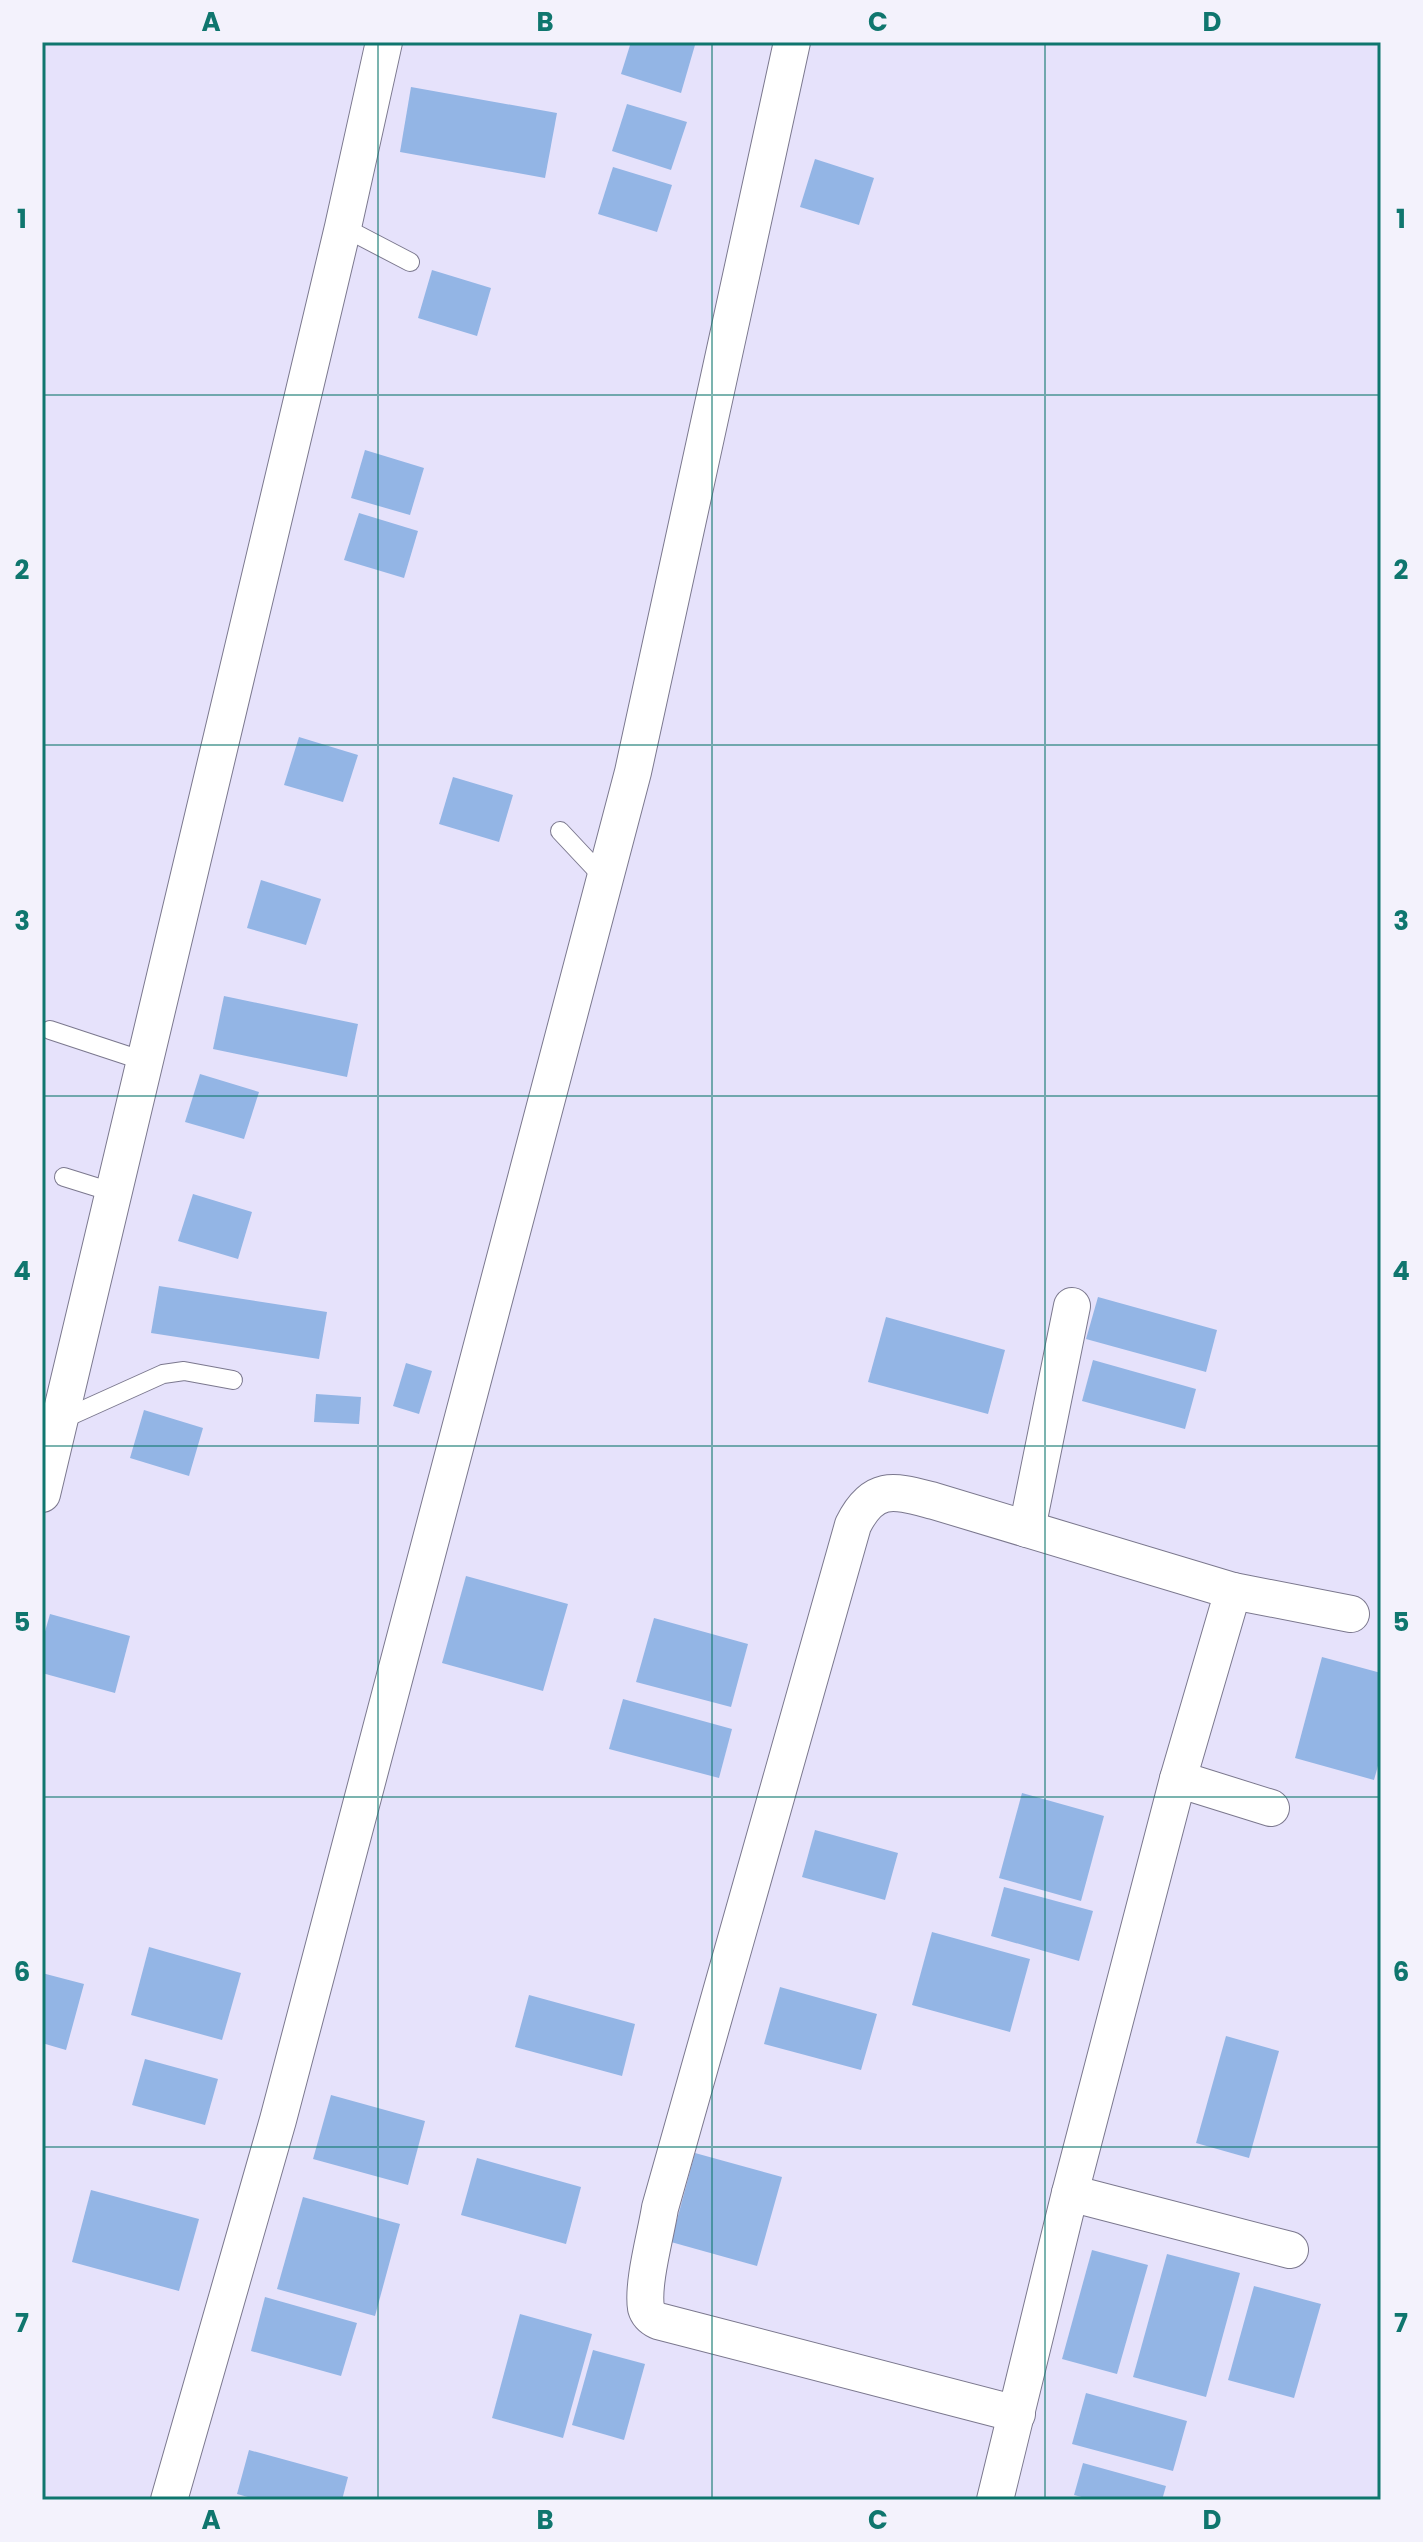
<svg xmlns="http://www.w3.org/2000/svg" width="1423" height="2542" font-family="Poppins,sans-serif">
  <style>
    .building { fill: #93b5e5 }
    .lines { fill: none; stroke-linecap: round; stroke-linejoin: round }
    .service-casing { stroke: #7b788e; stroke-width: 20 }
    .minor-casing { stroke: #7b788e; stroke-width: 38 }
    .service { stroke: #fff; stroke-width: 18 }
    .minor { stroke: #fff; stroke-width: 36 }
    .grid { fill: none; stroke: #0f766e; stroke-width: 2; stroke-opacity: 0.55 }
    .neatline { fill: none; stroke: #0f766e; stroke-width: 3 }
    .grid-label { font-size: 26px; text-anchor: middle; font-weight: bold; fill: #0f766e }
  </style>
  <rect width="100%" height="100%" fill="#e6e2fb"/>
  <g class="building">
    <polygon points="631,42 684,42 695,45 681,93 621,74"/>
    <polygon points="411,87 557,113 545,178 400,152"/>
    <polygon points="627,104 687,122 671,170 612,151"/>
    <polygon points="815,159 874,178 859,225 800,207"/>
    <polygon points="613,167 672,185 657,232 598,214"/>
    <polygon points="432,270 491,288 477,336 418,318"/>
    <polygon points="365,450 424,468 410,515 351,498"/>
    <polygon points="359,513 418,531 404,578 344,560"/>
    <polygon points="299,737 358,755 343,802 284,785"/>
    <polygon points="453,777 513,795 499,842 439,824"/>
    <polygon points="261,880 321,899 306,945 247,928"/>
    <polygon points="224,996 358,1024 347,1077 213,1049"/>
    <polygon points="200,1074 259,1092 244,1139 185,1122"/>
    <polygon points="193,1194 252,1212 238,1259 178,1241"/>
    <polygon points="159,1286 327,1312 319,1359 151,1333"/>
    <polygon points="1098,1297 1217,1330 1206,1372 1086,1339"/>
    <polygon points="886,1317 1005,1350 988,1414 868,1382"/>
    <polygon points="1093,1360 1196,1389 1185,1429 1082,1401"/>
    <polygon points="406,1363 432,1371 419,1414 393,1406"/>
    <polygon points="316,1394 361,1397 359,1424 314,1422"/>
    <polygon points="144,1410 203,1428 189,1476 130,1458"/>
    <polygon points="466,1576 568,1604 543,1691 442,1663"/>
    <polygon points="50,1614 130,1636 115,1693 42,1673 42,1642"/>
    <polygon points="654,1618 748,1644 731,1707 636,1682"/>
    <polygon points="1322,1657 1381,1673 1381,1755 1374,1780 1295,1758"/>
    <polygon points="623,1699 732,1729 719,1778 609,1749"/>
    <polygon points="1022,1793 1104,1816 1081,1901 999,1878"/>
    <polygon points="815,1830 898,1853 885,1900 802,1877"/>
    <polygon points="1004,1887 1093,1911 1079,1961 991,1936"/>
    <polygon points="932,1932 1030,1959 1010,2032 912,2005"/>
    <polygon points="149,1947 241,1973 222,2040 131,2015"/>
    <polygon points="42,1973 84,1984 66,2050 42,2043"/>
    <polygon points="780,1987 877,2014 861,2070 764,2044"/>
    <polygon points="529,1995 635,2024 622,2076 515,2047"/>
    <polygon points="1226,2036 1279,2051 1249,2158 1196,2143"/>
    <polygon points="145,2059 218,2079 205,2125 132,2105"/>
    <polygon points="331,2095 425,2121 408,2185 313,2159"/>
    <polygon points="695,2153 782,2177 757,2266 671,2242"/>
    <polygon points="477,2158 581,2187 566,2244 461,2215"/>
    <polygon points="91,2190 199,2219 179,2291 72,2262"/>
    <polygon points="303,2197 400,2224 375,2316 277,2289"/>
    <polygon points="1092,2250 1148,2265 1117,2374 1062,2359"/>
    <polygon points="1167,2254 1240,2273 1206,2397 1133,2377"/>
    <polygon points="1254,2286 1321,2304 1294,2398 1228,2380"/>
    <polygon points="265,2297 357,2323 341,2376 251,2351"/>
    <polygon points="520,2314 592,2334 563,2438 492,2418"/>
    <polygon points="593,2350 645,2364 624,2440 572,2425"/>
    <polygon points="1086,2393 1187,2421 1173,2471 1072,2444"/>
    <polygon points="249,2450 348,2477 342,2500 259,2500 237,2494"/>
    <polygon points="1083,2463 1166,2486 1162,2500 1093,2500 1074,2495"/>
  </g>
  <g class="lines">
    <g class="service-casing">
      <g id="service">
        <polyline points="343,227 410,262"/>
        <polyline points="560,831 605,879"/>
        <polyline points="50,1030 144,1061"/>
        <polyline points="64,1177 112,1192"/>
        <polyline points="61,1420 163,1374 184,1371 233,1380"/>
      </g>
    </g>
    <g class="minor-casing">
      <g id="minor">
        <polyline points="42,1494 343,227 384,42"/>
        <polyline points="1027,1529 1072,1306"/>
        <polyline points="1233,1591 1351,1614"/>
        <polyline points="1070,2193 1290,2250"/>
        <path d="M 1017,2414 L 658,2321 C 652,2318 648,2315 646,2308 C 642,2283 656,2234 660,2208 L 853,1525 C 874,1483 895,1491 934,1501 L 1233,1591 L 1178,1779"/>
        <polyline points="169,2500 278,2120 633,772 792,42"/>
        <polyline points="995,2500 1070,2193 1178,1779 1271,1808"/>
      </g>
    </g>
    <use href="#service" class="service"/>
    <use href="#minor" class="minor"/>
  </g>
  <path class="grid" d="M 378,42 L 378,2500M 712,42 L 712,2500M 1045,42 L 1045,2500M 42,395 L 1381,395M 42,745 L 1381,745M 42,1096 L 1381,1096M 42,1446 L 1381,1446M 42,1797 L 1381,1797M 42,2147 L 1381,2147"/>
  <rect width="1423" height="2542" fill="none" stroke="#f3f2fc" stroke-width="88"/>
  <rect x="44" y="44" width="1335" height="2454" class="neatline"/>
  <g class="grid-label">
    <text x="211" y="31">A</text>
    <text x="545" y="31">B</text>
    <text x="878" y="31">C</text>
    <text x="1212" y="31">D</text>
    <text x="22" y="228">1</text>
    <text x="1401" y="228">1</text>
    <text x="22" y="579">2</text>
    <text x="1401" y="579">2</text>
    <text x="22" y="930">3</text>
    <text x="1401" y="930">3</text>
    <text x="22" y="1280">4</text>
    <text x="1401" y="1280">4</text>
    <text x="22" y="1631">5</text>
    <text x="1401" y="1631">5</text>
    <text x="22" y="1981">6</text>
    <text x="1401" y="1981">6</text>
    <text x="22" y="2332">7</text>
    <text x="1401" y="2332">7</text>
    <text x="211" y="2529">A</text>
    <text x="545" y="2529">B</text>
    <text x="878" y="2529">C</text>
    <text x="1212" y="2529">D</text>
  </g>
</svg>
